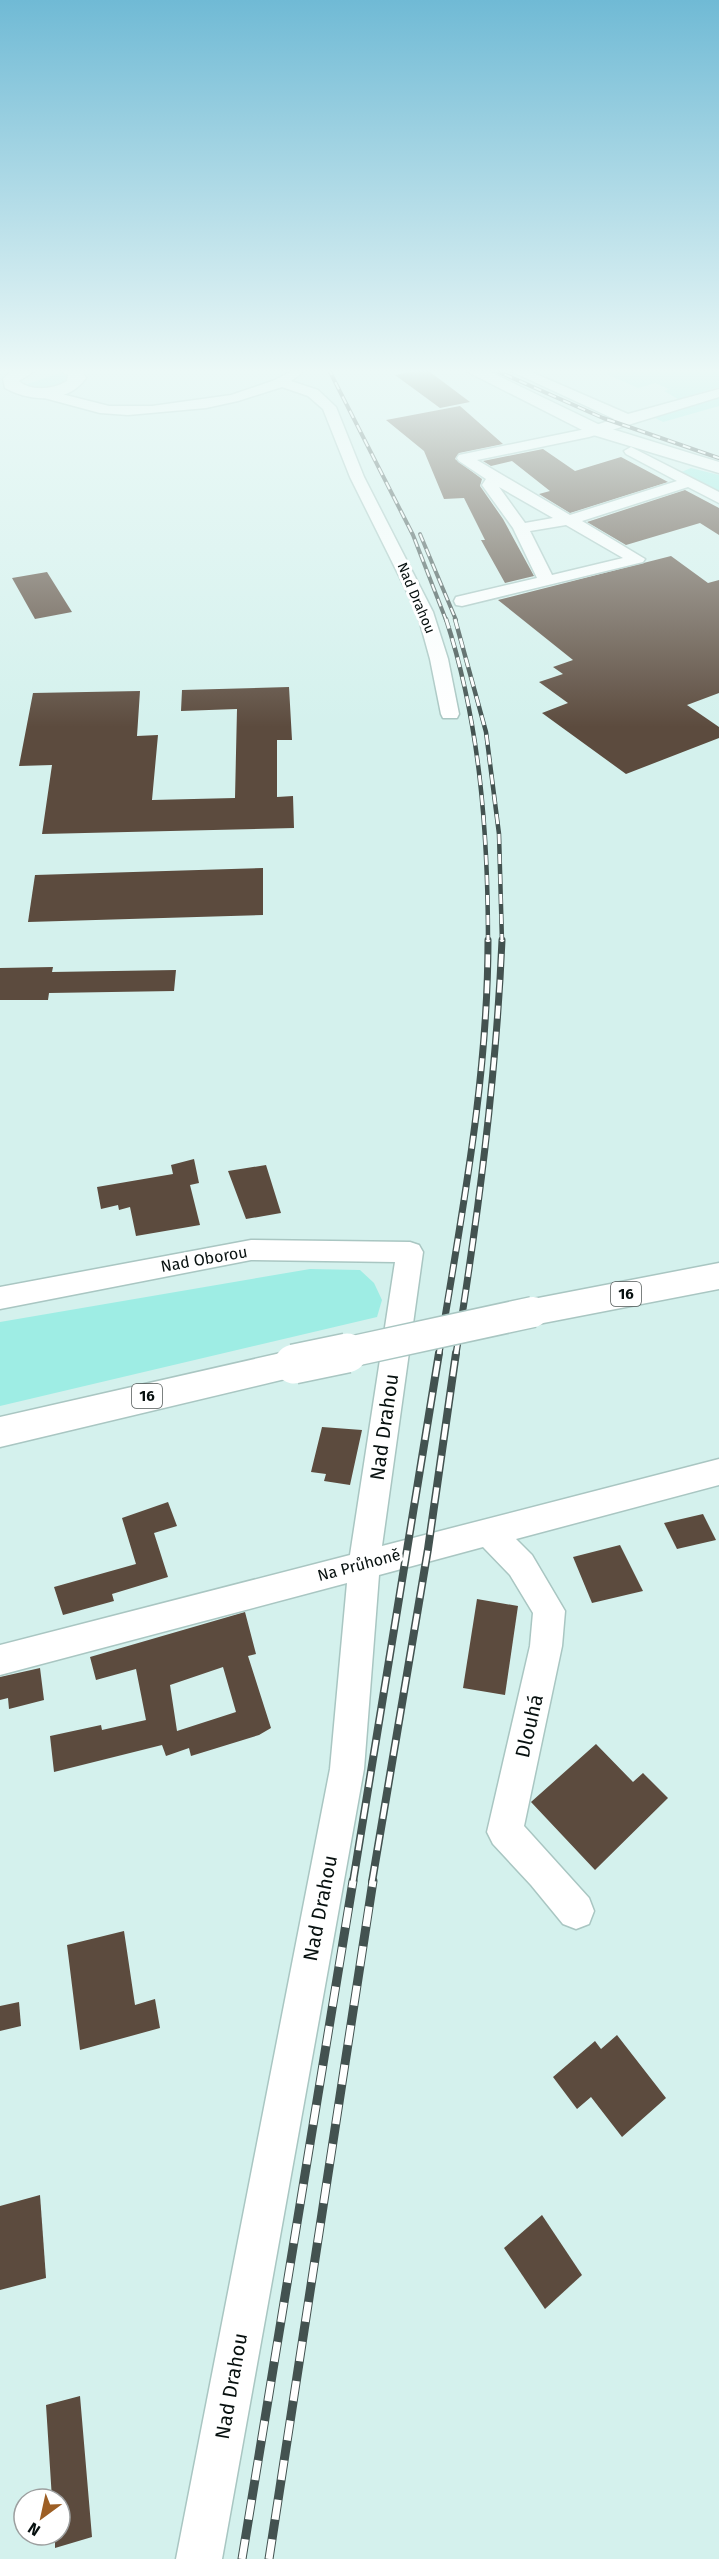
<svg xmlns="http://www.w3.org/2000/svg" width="719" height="2559" font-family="'Fira Sans',sans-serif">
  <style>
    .green { fill: #9eede4 }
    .building { fill: #5c4b3e; fill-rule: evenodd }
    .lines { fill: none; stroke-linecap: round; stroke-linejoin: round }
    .minor-casing { stroke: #a9c6c2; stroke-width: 3 }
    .tertiary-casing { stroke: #a9c6c2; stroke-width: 3 }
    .primary-casing { stroke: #a9c6c2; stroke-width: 3 }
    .minor { fill: #fff; fill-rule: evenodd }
    .tertiary { fill: #fff; fill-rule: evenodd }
    .primary { fill: #fff; fill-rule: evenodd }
    .rail-far4-casing { stroke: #435250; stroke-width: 4 }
    .rail-far3-casing { stroke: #435250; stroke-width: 4.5 }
    .rail-far2-casing { stroke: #435250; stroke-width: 7 }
    .rail-far1-casing { stroke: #435250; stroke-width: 8 }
    .rail-casing { stroke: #435250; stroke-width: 9 }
    .rail-far4 { stroke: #fff; stroke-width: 2; stroke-dasharray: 8; stroke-linecap: butt }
    .rail-far3 { stroke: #fff; stroke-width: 3; stroke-dasharray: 10; stroke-linecap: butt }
    .rail-far2 { stroke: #fff; stroke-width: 4.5; stroke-dasharray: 13; stroke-linecap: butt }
    .rail-far1 { stroke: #fff; stroke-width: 5; stroke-dasharray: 16; stroke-linecap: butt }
    .rail { stroke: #fff; stroke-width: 7; stroke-dasharray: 20; stroke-linecap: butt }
    .primary-bridge-far1-casing { stroke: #a9c6c2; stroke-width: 33; stroke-linecap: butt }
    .primary-bridge-casing { stroke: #a9c6c2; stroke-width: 42; stroke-linecap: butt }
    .primary-bridge-far1 { stroke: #fff; stroke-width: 30 }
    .primary-bridge { stroke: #fff; stroke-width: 39 }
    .labels { text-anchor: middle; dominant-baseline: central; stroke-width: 6; stroke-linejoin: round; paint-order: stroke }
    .far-street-label { font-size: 14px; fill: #07100f; stroke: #fff }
    .shield { fill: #fff; stroke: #515857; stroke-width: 1.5 }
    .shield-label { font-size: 15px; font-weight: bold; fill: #07100f }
    .street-label { font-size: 16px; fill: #07100f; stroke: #fff }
    .near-street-label { font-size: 20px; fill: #07100f; stroke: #fff }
  </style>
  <rect width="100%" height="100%" fill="#d4f1ed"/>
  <g class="green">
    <polygon points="719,368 719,387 678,399 664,391 669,389 655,383 638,388 593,368"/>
    <path d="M 63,372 L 69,376 L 69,380 C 55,390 39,390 24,385 Z"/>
    <polygon points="719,397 719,406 663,422 655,418 657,414"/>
    <polygon points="691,468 719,475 719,494 679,473"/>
    <polygon points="310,1269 360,1270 374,1283 382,1300 377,1317 0,1406 0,1322"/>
  </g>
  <g class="building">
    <polygon points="426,369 470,402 440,408 395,375"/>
    <polygon points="460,406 503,444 459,453 455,459 482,479 480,486 503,519 534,576 505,583 481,540 485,540 464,498 444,499 424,451 386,420"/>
    <polygon points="543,449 575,471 621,457 668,482 570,513 539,494 550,491 512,461 491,466 483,461"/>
    <polygon points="685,490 719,508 719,535 700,523 626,545 587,522"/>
    <polygon points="671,556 708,583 719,580 719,693 687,705 719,727 719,738 626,774 542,713 568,703 539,682 563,674 553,667 573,660 498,600"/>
    <polygon points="47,572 72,612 35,619 12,578"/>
    <polygon points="289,687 292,740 277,740 277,797 293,796 294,828 42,834 52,765 19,766 33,693 140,691 137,736 158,735 152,800 235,798 237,709 181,711 182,690"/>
    <polygon points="263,868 263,915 28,922 35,875"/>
    <polygon points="53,967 52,972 176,970 174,991 49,993 48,1000 0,1000 0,968"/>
    <polygon points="194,1159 199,1183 190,1185 200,1225 136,1236 130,1207 119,1210 118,1205 101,1209 97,1187 173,1174 171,1165"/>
    <polygon points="266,1165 281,1213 246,1219 228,1171"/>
    <polygon points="322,1427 362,1430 350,1485 324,1481 326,1474 311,1472"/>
    <polygon points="168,1502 177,1526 154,1533 168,1577 112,1594 114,1601 63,1615 54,1587 136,1564 122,1518"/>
    <polygon points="703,1514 716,1540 677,1549 664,1523"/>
    <polygon points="620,1545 643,1591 592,1603 573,1557"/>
    <polygon points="477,1599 518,1606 505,1695 463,1688"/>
    <path d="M 245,1612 L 256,1654 L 248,1656 L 271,1728 L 259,1735 L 191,1756 L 189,1748 L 166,1756 L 162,1745 L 54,1772 L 50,1736 L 101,1725 L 102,1730 L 146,1720 L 136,1669 L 96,1680 L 90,1657 ZM 223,1667 L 236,1712 L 177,1731 L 170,1685 Z"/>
    <polygon points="40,1668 44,1700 9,1709 8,1698 0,1700 0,1677"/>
    <polygon points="596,1744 633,1782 643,1773 668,1798 595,1870 531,1802"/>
    <polygon points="124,1931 135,2005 155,1999 160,2028 80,2050 67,1945"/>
    <polygon points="19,2002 21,2026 0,2031 0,2006"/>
    <polygon points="617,2035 666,2098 622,2137 591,2097 577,2109 553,2077 595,2041 601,2049"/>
    <polygon points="40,2195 46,2278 0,2290 0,2206"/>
    <polygon points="542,2215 582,2275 545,2309 504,2248"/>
    <polygon points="80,2396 92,2537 55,2548 55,2535 60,2535 60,2499 52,2499 46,2405"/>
  </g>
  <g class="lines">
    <g class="minor-casing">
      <g id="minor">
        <path d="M 504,368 L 522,368 L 628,414 L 719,389 L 719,397 L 589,437 L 477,460 L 570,515 L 677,481 L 626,454 L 624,451 L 631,447 L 719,492 L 719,503 L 688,487 L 582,521 L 645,559 L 643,562 L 462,606 L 456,605 L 454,601 L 456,597 L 537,578 L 513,528 L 482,485 L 486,479 L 459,461 L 457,458 L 459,455 L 581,430 L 614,419 ZM 499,487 L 553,518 L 525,523 ZM 566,525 L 623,558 L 552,575 L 530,531 Z"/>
        <polygon points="295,369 302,373 291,381 318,390 336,407 364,477 433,612 448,659 459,714 457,718 443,718 441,714 430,659 417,612 350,477 323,409 308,396 282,387 238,401 206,408 128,415 100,413 33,395 31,392 38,388 109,406 152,406 231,395 275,380"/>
        <polygon points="251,1240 410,1242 419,1245 423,1252 382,1546 719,1459 719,1485 516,1539 532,1555 565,1611 562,1646 524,1826 589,1898 594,1911 589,1924 576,1929 563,1924 531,1885 493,1844 487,1832 530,1646 533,1613 510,1575 483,1547 379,1575 364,1769 222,2559 176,2559 330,1769 347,1583 0,1675 0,1645 350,1555 395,1262 251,1260 0,1309 0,1287"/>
      </g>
    </g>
    <g class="tertiary-casing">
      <polygon id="tertiary" points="460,368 482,368 602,426 719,462 719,473 590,434"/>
    </g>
    <g class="primary-casing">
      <g id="primary">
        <path d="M 14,369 L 39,368 L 19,381 C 31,392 54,389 67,381 L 68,375 L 58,368 L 80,368 L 86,378 C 68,404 30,402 5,388 L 3,379 Z"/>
        <polygon points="719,1263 719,1289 533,1325 521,1321 516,1312 521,1303 533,1299"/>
        <polygon points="294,1350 306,1354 311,1364 306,1374 0,1447 0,1417"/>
      </g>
    </g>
    <use href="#minor" class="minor"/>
    <use href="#tertiary" class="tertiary"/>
    <use href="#primary" class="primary"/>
    <g class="rail-far4-casing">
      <g id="rail-far4">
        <polyline points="328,368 413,535 446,620"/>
        <polyline points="490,368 603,418 719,458"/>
        <polyline points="420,534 456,620"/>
      </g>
    </g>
    <g class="rail-far3-casing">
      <g id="rail-far3">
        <path d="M 446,619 C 480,723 488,833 488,942"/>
        <polyline points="455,619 486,732 499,834 502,942"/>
      </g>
    </g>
    <g class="rail-far2-casing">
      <g id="rail-far2">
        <path d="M 439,1354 C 461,1217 488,1080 488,940"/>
        <path d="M 456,1354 C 478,1216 496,1080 502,940"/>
      </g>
    </g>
    <g class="rail-far1-casing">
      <g id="rail-far1">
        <polyline points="353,1882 439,1353"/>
        <polyline points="372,1882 428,1549 456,1353"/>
      </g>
    </g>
    <g class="rail-casing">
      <g id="rail">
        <polyline points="242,2559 353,1881"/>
        <polyline points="269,2559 373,1881"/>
      </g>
    </g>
    <use href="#rail-far4" class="rail-far4"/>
    <use href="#rail-far3" class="rail-far3"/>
    <use href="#rail-far2" class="rail-far2"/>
    <use href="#rail-far1" class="rail-far1"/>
    <use href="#rail" class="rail"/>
    <g class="primary-bridge-far1-casing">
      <polyline id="primary-bridge-far1" points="340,1354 533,1312"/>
    </g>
    <g class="primary-bridge-casing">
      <polyline id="primary-bridge" points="294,1364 347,1353"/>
    </g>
    <use href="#primary-bridge-far1" class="primary-bridge-far1"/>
    <use href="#primary-bridge" class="primary-bridge"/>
  </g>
  <linearGradient id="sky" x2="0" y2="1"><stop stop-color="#70bad5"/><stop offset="0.51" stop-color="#ecf9f7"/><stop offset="1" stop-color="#ecf9f7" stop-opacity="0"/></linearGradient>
  <rect width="719" height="727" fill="url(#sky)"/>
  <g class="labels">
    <g class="far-street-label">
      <text transform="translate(416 598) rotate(67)">Nad Drahou</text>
    </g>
    <g class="shield">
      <rect x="611" y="1282" width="30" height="24" rx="4.5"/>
      <rect x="132" y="1384" width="30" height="24" rx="4.5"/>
    </g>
    <g class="shield-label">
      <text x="626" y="1294">16</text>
      <text x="147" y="1396">16</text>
    </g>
    <g class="street-label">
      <text transform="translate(204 1259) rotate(-10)">Nad Oborou</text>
      <text transform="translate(359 1565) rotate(-15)">Na Průhoně</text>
    </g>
    <g class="near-street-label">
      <text transform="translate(384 1427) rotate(-82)">Nad Drahou</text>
      <text transform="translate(529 1726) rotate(-77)">Dlouhá</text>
      <text transform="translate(320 1908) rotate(-79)">Nad Drahou</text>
      <text transform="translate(231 2386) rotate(-80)">Nad Drahou</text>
    </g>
  </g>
  <g transform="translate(42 2517) rotate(213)"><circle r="28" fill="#ffffff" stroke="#9c9f9f" stroke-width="1.5"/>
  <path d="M0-4.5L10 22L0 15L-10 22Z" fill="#9d5f25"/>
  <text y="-9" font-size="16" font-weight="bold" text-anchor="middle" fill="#07100f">N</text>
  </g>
</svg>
